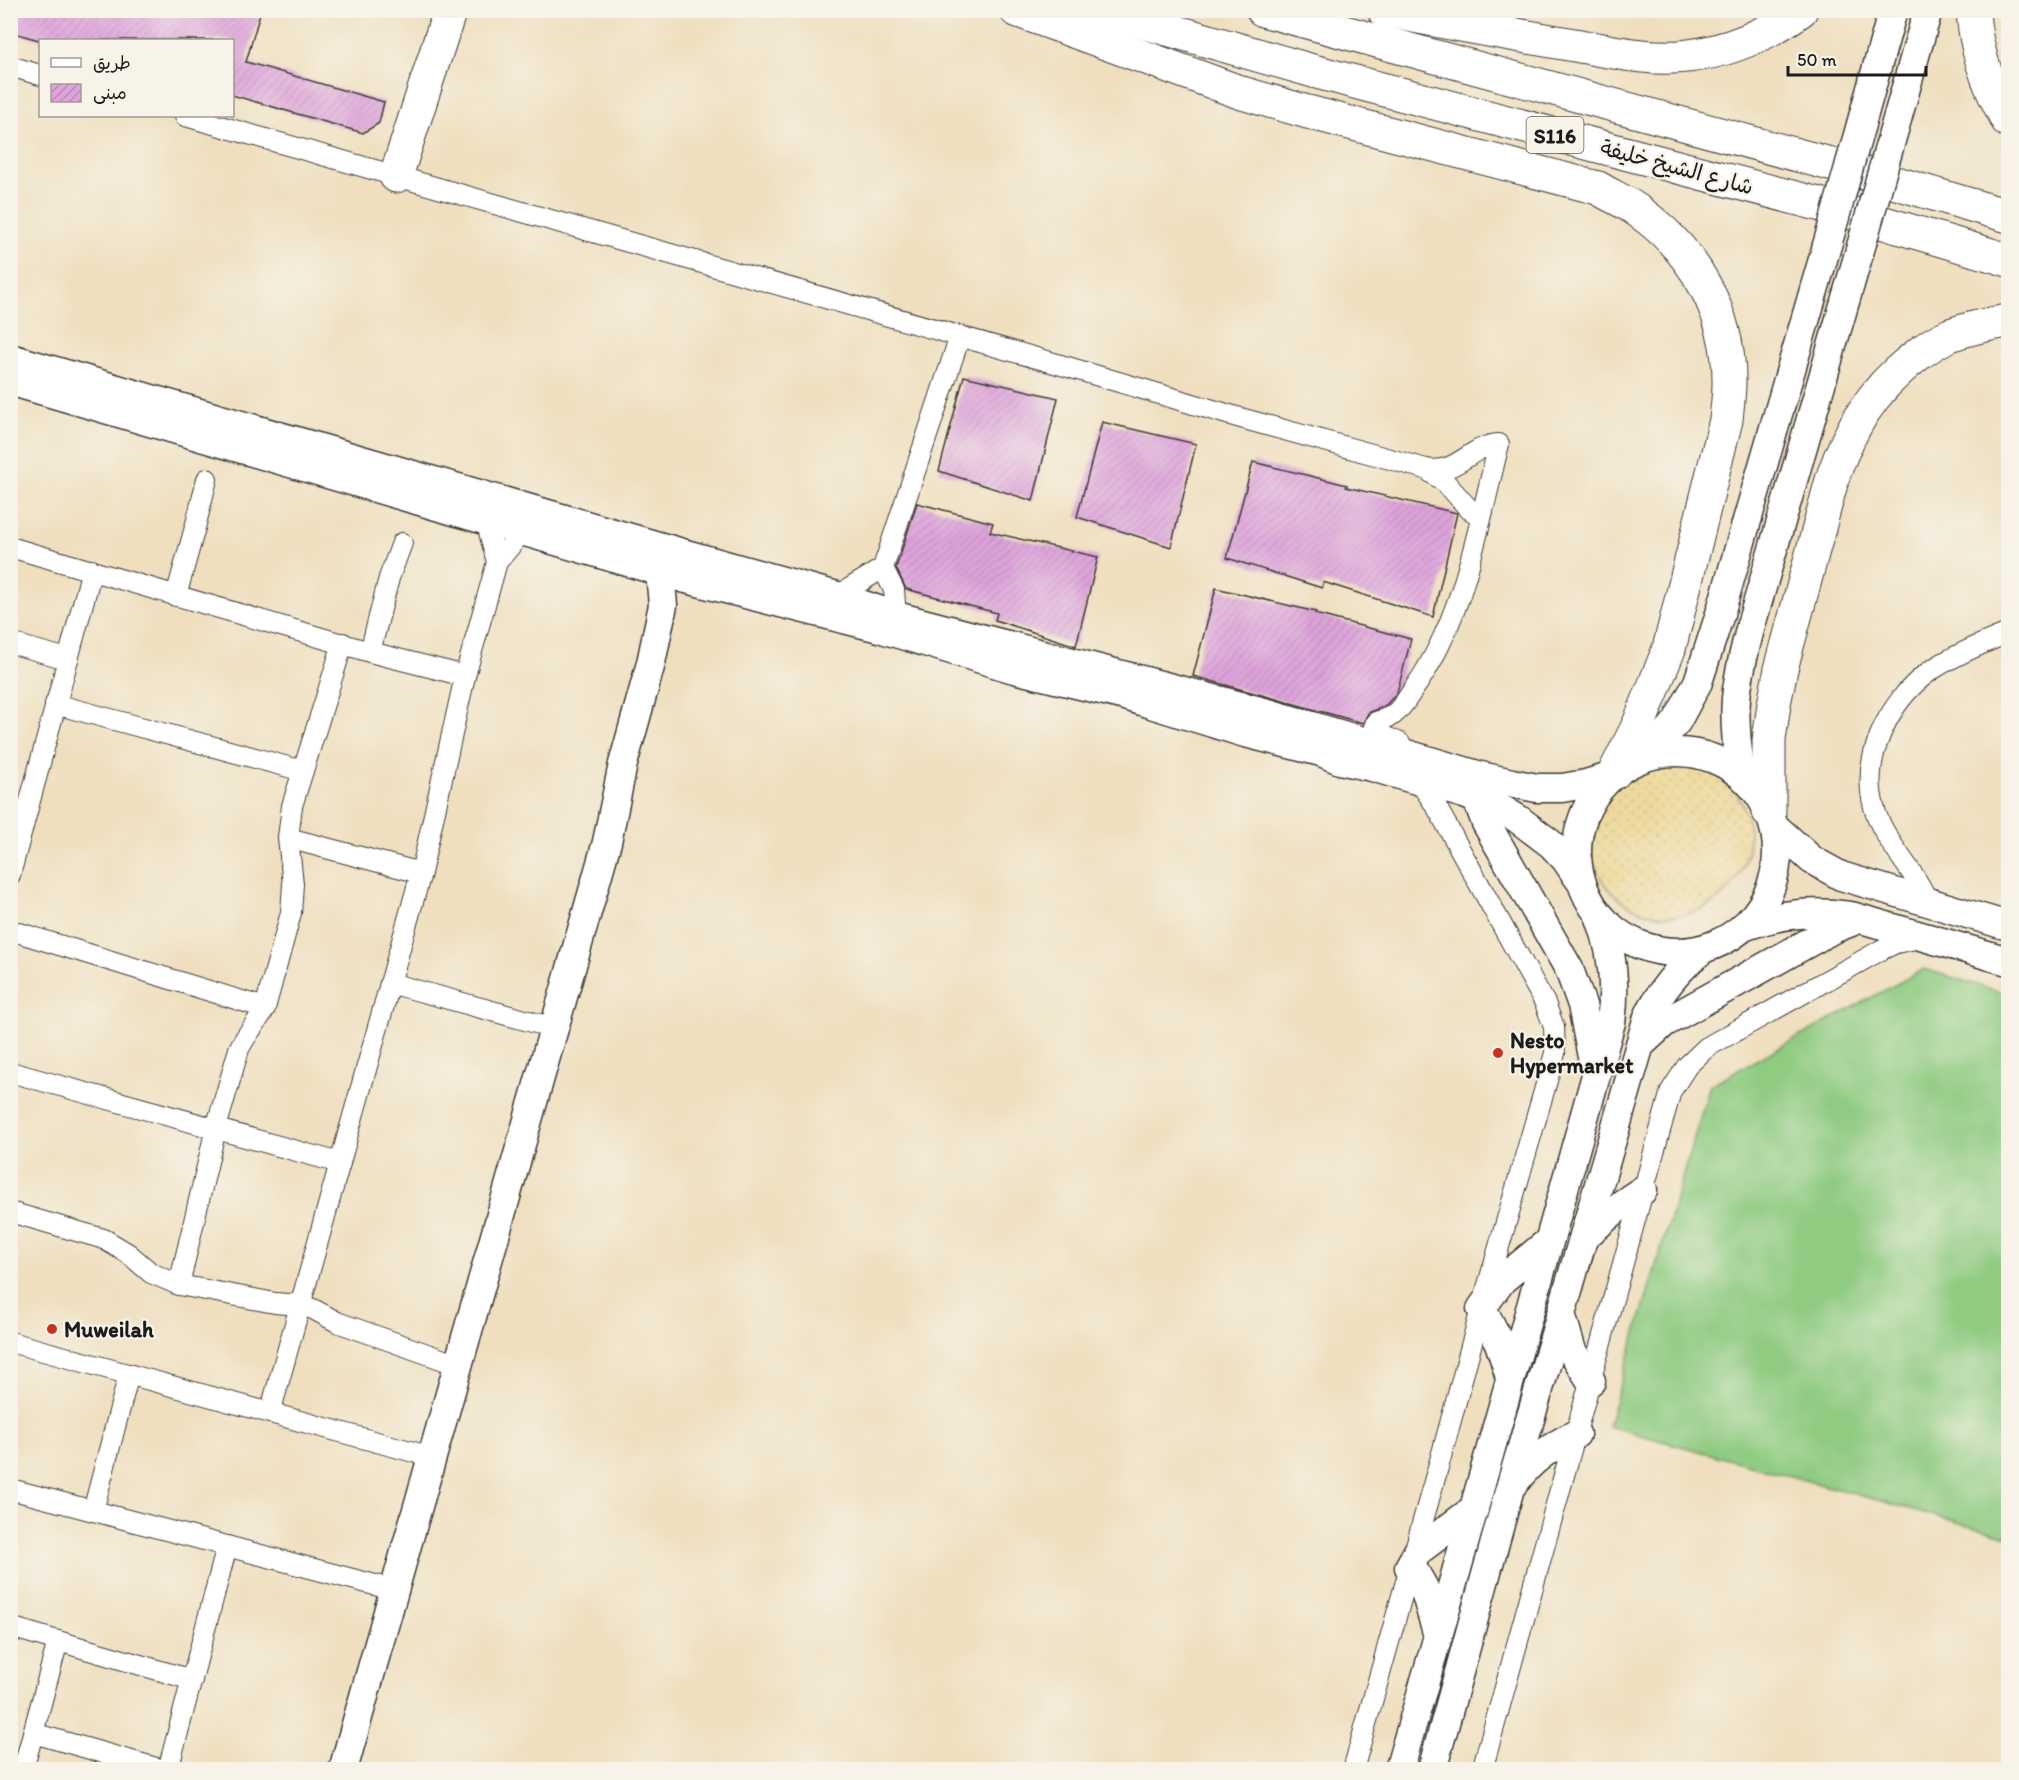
<svg xmlns="http://www.w3.org/2000/svg" width="2019" height="1780" font-family="Itim,'Playpen Sans Arabic',sans-serif">
  <style>
    .sand { fill: url(#sand-dots); stroke: #857b5d; stroke-width: 1.5 }
    .pitch { fill: #8fcb81; stroke: #56744e; stroke-width: 1.5 }
    .building { fill: url(#building-hatch) }
    .lines { fill: none; stroke-linecap: round; stroke-linejoin: round }
    .street-casing { stroke: #3c3934; stroke-width: 22 }
    .secondary-casing { stroke: #3c3934; stroke-width: 31 }
    .highway-casing { stroke: #3c3934; stroke-width: 35 }
    .street { stroke: #fff; stroke-width: 20 }
    .secondary { stroke: #fff; stroke-width: 28 }
    .highway { stroke: #fff; stroke-width: 33 }
    .secondary-bridge-casing { stroke: #3c3934; stroke-width: 31; stroke-linecap: butt }
    .secondary-bridge { stroke: #fff; stroke-width: 28 }
    .poi-dot { fill: #c8321e; stroke: #f7f3e8; stroke-width: 2 }
    .labels { text-anchor: middle; dominant-baseline: central; stroke-width: 4.5; stroke-linejoin: round; paint-order: stroke }
    .shield { fill: #f7f3e8; stroke: #5e5c59; stroke-width: 1.5 }
    .shield-label { font-size: 21px; font-weight: bold; fill: #1c1c1c }
    .street-label { font-size: 22px; fill: #1c1c1c; stroke: #f7f3e8 }
    .poi-label { font-size: 22px; font-weight: bold; fill: #1c1c1c; stroke: #f7f3e8; text-anchor: start }
  </style>
  <defs>
    <pattern id="sand-dots" width="8" height="8" patternUnits="userSpaceOnUse" patternTransform="scale(1.5)"><rect width="8" height="8" fill="#eeda9e"/><path d="M2 2h.1M6 6h.1" fill="none" stroke="#ccba88" stroke-width="1.8" stroke-linecap="round"/></pattern>
    <pattern id="building-hatch" width="6" height="6" patternUnits="userSpaceOnUse" patternTransform="scale(1.5)"><rect width="6" height="6" fill="#dea3db"/><path d="M-1 1l2-2M0 6l6-6M5 7l2-2" fill="none" stroke="#be8cbb"/></pattern>
  </defs>
  <rect width="100%" height="100%" fill="#f7f3e8"/>
  <filter id="ink" filterUnits="userSpaceOnUse"><feTurbulence type="fractalNoise" baseFrequency=".0167" numOctaves="2"/><feDisplacementMap in="SourceGraphic" scale="12" xChannelSelector="R" yChannelSelector="G"/><feConvolveMatrix kernelMatrix="1 2 1 2 8 2 1 2 1" color-interpolation-filters="sRGB"/></filter>
  <filter id="wash" filterUnits="userSpaceOnUse"><feTurbulence type="fractalNoise" baseFrequency=".008" numOctaves="4" result="noise"/><feDisplacementMap in="SourceGraphic" scale="24" xChannelSelector="R" yChannelSelector="G"/><feGaussianBlur stdDeviation="1.35" result="paint"/><feColorMatrix in="noise" values="0 0 0 0 0 0 0 0 0 0 0 0 0 0 0 0 0 1.4 0 .05"/><feComposite in="paint" operator="in"/></filter>
  <g filter="url(#wash)">
    <rect width="100%" height="100%" fill="#efdfbf"/>
    <circle class="sand" cx="1669" cy="836" r="80"/>
    <polygon class="pitch" points="1924,969 2008,994 2008,1536 1608,1426 1710,1085"/>
    <g id="blocks">
      <g class="building">
        <polygon points="10,10 261,10 246,62 384,102 379,123 363,133 232,95 232,40 39,40 10,32"/>
        <polygon points="964,376 1058,398 1033,501 939,471"/>
        <polygon points="1102,422 1196,444 1171,547 1077,517"/>
        <polygon points="1253,462 1347,485 1346,487 1457,513 1433,617 1323,582 1322,588 1227,558"/>
        <polygon points="917,503 993,523 990,532 1098,557 1076,646 995,620 997,613 906,589 896,568"/>
        <polygon points="1216,588 1316,612 1315,614 1411,639 1397,693 1386,705 1368,713 1363,723 1193,676"/>
      </g>
    </g>
  </g>
  <g filter="url(#ink)">
    <use href="#blocks" fill-opacity="0" stroke="#3c3934" stroke-width="1.5"/>
    <g class="lines">
      <g class="street-casing">
        <g id="street">
          <polyline points="10,66 40,75"/>
          <path d="M 185,116 L 1068,367 L 1237,417 L 1426,469 C 1458,475 1470,445 1499,444 C 1478,527 1464,619 1413,690 C 1407,699 1402,708 1393,715 C 1388,718 1382,720 1376,722 L 1374,727 L 1379,734 L 1400,743"/>
          <polyline points="1426,469 1446,483 1469,509 1480,516"/>
          <polyline points="486,521 497,562"/>
          <polyline points="10,547 370,652 465,676"/>
          <polyline points="883,568 894,590 896,616"/>
          <polyline points="176,596 196,524 207,479"/>
          <polyline points="837,596 883,568 960,336"/>
          <polyline points="10,643 67,659"/>
          <polyline points="370,652 389,578 402,543"/>
          <polyline points="55,704 303,771"/>
          <polyline points="288,838 421,873"/>
          <polyline points="10,875 92,570"/>
          <path d="M 1928,903 C 1916,871 1889,848 1877,816 C 1857,764 1887,702 1930,671 C 1954,655 1983,643 2008,633"/>
          <polyline points="10,930 265,1008"/>
          <polyline points="390,983 554,1028"/>
          <polyline points="10,1072 340,1163"/>
          <polyline points="10,1212 104,1239 129,1254 151,1273 179,1285 275,1303 300,1305 313,1309 337,1322 458,1365"/>
          <path d="M 179,1285 L 216,1128 L 239,1049 C 246,1034 258,1022 265,1008 L 291,913 L 293,884 L 288,838 L 292,806 L 343,643"/>
          <polyline points="10,1342 432,1457"/>
          <polyline points="270,1413 421,873 465,676 497,562 523,531"/>
          <polyline points="10,1489 394,1590"/>
          <polyline points="93,1511 129,1374"/>
          <polyline points="10,1627 192,1680"/>
          <polyline points="33,1733 164,1770"/>
          <polyline points="23,1770 58,1641"/>
          <polyline points="168,1770 227,1546"/>
          <polyline points="1353,1770 1444,1446 1481,1309 1555,1053 1554,1027 1545,1003 1436,806 1418,780"/>
          <polyline points="1482,1770 1671,1091 1687,1066 1707,1047 1883,949 1896,943 1920,938"/>
        </g>
      </g>
      <g class="secondary-casing">
        <g id="secondary">
          <polyline points="10,358 689,555 837,596 896,616 1268,713 1481,776 1512,783 1537,788 1562,788 1586,784 1610,777"/>
          <polyline points="10,381 686,579 879,628 1014,669 1125,696 1245,733 1321,752 1340,760 1372,767 1464,794 1498,807 1518,819 1551,844 1566,860 1579,879"/>
          <circle cx="1677" cy="852" r="100"/>
          <polyline points="1649,755 1677,721 1698,682 1719,617"/>
          <path d="M 1741,774 C 1737,749 1734,724 1736,699 C 1738,674 1745,649 1751,625"/>
          <polyline points="1477,799 1486,823 1569,969 1582,1005 1594,1067"/>
          <polyline points="1774,826 1812,860 1841,876 2008,926"/>
          <path d="M 1743,927 C 1779,914 1812,910 1851,916 L 2008,961"/>
          <polyline points="1640,1045 1664,1023 1833,929 1859,919"/>
          <polyline points="1584,1237 1622,1204 1643,1190"/>
          <polyline points="1562,1317 1572,1351 1591,1381"/>
          <path d="M 1510,1378 C 1503,1353 1496,1330 1481,1309 L 1502,1280 L 1548,1242"/>
          <path d="M 1515,1482 C 1532,1459 1552,1446 1576,1434"/>
          <polyline points="1438,1636 1424,1588 1412,1567 1409,1567 1418,1551 1474,1509"/>
          <polyline points="343,1770 607,842 623,764 651,663 663,605 660,572"/>
          <path d="M 1399,1770 L 1438,1636 L 1611,1022 C 1616,986 1613,952 1600,918"/>
          <path d="M 1432,1770 L 1510,1488 L 1648,1017 C 1661,989 1679,968 1703,949"/>
        </g>
      </g>
      <g class="highway-casing">
        <g id="highway">
          <path d="M 1016,10 L 1242,93 L 1304,111 L 1598,188 C 1611,196 1626,202 1638,211 C 1694,250 1730,314 1729,383 C 1729,395 1727,408 1726,420 L 1669,649 L 1639,724 L 1615,772"/>
          <polyline points="1101,10 1313,71 1841,210 2008,260"/>
          <polyline points="1263,10 1856,171 2008,216"/>
          <path d="M 1384,10 C 1447,23 1510,34 1574,45 C 1610,51 1651,61 1688,56 C 1729,51 1768,34 1801,10"/>
          <path d="M 1973,10 C 1975,51 1988,86 2008,121"/>
          <polyline points="396,176 450,10"/>
          <path d="M 1769,812 L 1769,740 L 1774,704 L 1781,669 L 1833,476 C 1850,428 1871,392 1911,360 C 1923,350 1936,341 1950,335 C 1969,328 1989,324 2008,321"/>
        </g>
      </g>
      <use href="#street" class="street"/>
      <use href="#secondary" class="secondary"/>
      <use href="#highway" class="highway"/>
      <g class="secondary-bridge-casing">
        <g id="secondary-bridge">
          <polyline points="1719,617 1830,235 1893,10"/>
          <polyline points="1751,625 1862,243 1928,10"/>
        </g>
      </g>
      <use href="#secondary-bridge" class="secondary-bridge"/>
    </g>
  </g>
  <g class="poi-dot">
    <circle cx="1498" cy="1053" r="6"/>
    <circle cx="52" cy="1329" r="6"/>
  </g>
  <g class="labels">
    <rect class="shield" x="1526.5" y="117" width="57" height="36" rx="4.5"/>
    <g class="shield-label">
      <text x="1555" y="135">S116</text>
    </g>
    <g class="street-label">
      <text transform="translate(1677 167) rotate(15)">شارع الشيخ خليفة</text>
    </g>
    <g class="poi-label">
      <text x="1510" y="1040">Nesto<tspan x="1510" dy="25">Hypermarket</tspan></text>
      <text x="64" y="1329">Muweilah</text>
    </g>
  </g>
  <rect width="2019" height="1780" fill="none" stroke="#f7f3e8" stroke-width="36"/>
  <rect x="39" y="39" width="195" height="78" fill="#f7f3e8" stroke="#9f9d96" stroke-width="1.5"/>
  <rect x="51" y="58" width="30" height="9" fill="#ffffff" stroke="#9f9d96" stroke-width="1.5"/>
  <text x="93" y="69" font-size="18" fill="#1c1c1c">طريق</text>
  <rect x="51" y="84" width="30" height="18" fill="url(#building-hatch)" stroke="#9f9d96" stroke-width="1.5"/>
  <text x="93" y="99" font-size="18" fill="#1c1c1c">مبنى</text>
  <path d="M1788 66v9h138v-9" fill="none" stroke="#1c1c1c" stroke-width="3"/>
  <text x="1797" y="66" font-size="18" fill="#1c1c1c" stroke="#f7f3e8" stroke-width="4.5" paint-order="stroke">50 m</text>
</svg>
